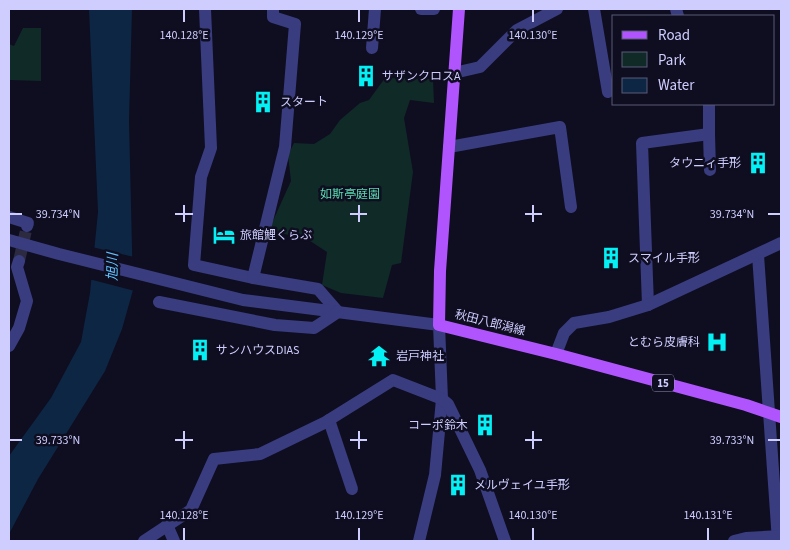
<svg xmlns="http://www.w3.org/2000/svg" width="790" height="550" font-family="'Source Sans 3','Noto Sans JP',sans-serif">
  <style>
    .green { fill: #102a27 }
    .water { fill: #0d2644 }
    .pier { fill: #0f0d20 }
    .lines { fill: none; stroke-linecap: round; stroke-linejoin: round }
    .minor-tunnel { stroke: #2c2a41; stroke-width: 12; stroke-dasharray: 12 6; stroke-linecap: butt }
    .minor { stroke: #393c7f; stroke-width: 12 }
    .major { stroke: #b055fd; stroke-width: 12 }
    .ticks { fill: none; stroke: #cecdfe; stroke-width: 2 }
    .labels { text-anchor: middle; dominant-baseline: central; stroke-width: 5; stroke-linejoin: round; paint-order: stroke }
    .shield { fill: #0f0d20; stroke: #9593bb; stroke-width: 1 }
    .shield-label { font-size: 11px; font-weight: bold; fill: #cecdfe }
    .poi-label { font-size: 12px; fill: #cecdfe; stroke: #0f0d20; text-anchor: start }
    .park-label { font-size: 12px; fill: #5addb1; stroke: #0f0d20 }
    .street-label { font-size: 12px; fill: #cecdfe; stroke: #0f0d20 }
    .water-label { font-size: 14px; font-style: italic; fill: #5cc0fd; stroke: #0f0d20 }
    .ticks-label { font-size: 12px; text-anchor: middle; fill: #cecdfe; stroke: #0f0d20; stroke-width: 5; stroke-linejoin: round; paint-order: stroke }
  </style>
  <rect width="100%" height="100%" fill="#0f0d20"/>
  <g class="green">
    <polygon points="23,28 41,28 41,81 10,80 9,82 9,44 14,46"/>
    <polygon points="385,78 433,79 434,103 410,100 404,118 413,172 401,263 392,265 383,298 341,293 322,285 327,252 307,239 271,231 272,223 291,181 288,155 294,143 314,144 330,134 340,120 360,103 369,100"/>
  </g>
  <polygon class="water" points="89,9 132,9 129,121 133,290 122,329 105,371 38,479 9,534 9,456 51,398 81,342 90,293 98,212"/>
  <polygon class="pier" points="92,247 134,257 135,291 89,279"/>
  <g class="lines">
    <polyline class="minor-tunnel" points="19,261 27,226"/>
    <g class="minor">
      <polyline points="205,9 211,148 201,177 194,265 253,278 318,289 338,312"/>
      <polyline points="421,9 434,9"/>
      <polyline points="594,9 608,92"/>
      <polyline points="676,9 678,16"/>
      <polyline points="372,48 375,9"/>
      <polyline points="454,73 480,67 517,30 557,9"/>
      <polyline points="709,134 710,170"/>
      <polyline points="449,147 560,127 571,207"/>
      <polyline points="9,217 28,223 27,226"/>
      <polyline points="9,240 59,254 243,300 439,325 442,399 435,475 419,541"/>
      <polyline points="758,255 778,541"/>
      <polyline points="253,278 285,147 295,24 273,17 273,9"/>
      <polyline points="159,302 275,325 314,328 338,312"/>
      <polyline points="648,305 642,143 709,134 709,104"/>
      <polyline points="9,346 19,328 27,301 17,267 19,261"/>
      <polyline points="556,354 564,333 574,323 609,317 648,305 781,243"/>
      <polyline points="329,420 352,489"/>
      <polyline points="167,525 174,541"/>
      <polyline points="144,541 191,510 214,459 260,454 324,423 393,380 442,399 448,404 480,470 505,541"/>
      <polyline points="734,541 746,538 781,536"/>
    </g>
    <polyline class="major" points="459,9 440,271 439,325 556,354 746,405 781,417"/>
  </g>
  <path class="ticks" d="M 184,10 L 184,22M 359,10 L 359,22M 533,10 L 533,22M 184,205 L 184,222M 359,205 L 359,222M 533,205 L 533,222M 10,214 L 22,214M 175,214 L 193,214M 350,214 L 367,214M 525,214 L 542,214M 768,214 L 780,214M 184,431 L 184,449M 359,431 L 359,449M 533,431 L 533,449M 10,440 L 22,440M 175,440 L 193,440M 350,440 L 367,440M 525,440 L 542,440M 768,440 L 780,440M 184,528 L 184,540M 359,528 L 359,540M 533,528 L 533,540M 708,528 L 708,540"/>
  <defs>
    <g id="building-bare" transform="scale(1.725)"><path d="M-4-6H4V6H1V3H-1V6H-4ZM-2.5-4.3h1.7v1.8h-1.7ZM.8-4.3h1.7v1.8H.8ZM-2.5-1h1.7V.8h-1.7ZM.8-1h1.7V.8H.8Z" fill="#03f0f4" stroke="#0f0d20" stroke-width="2.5" paint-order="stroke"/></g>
    <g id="hotel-bare" transform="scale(1.725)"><path d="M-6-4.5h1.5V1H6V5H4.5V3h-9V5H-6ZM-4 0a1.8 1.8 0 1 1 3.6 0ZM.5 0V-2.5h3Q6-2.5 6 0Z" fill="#03f0f4" stroke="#0f0d20" stroke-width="2.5" paint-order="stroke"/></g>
    <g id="hospital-bare" transform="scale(1.725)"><path d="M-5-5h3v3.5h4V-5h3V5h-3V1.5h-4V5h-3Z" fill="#03f0f4" stroke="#0f0d20" stroke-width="2.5" paint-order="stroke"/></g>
    <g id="temple-bare" transform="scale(1.725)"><path d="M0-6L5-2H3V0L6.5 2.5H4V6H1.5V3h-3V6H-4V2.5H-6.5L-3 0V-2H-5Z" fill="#03f0f4" stroke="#0f0d20" stroke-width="2.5" paint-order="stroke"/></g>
  </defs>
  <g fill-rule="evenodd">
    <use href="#building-bare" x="366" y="76"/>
    <use href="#building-bare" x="263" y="102"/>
    <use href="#building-bare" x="758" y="163"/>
    <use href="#hotel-bare" x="224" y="235"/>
    <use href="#building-bare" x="611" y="258"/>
    <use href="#hospital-bare" x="717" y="342"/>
    <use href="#building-bare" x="200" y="350"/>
    <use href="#temple-bare" x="379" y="356"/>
    <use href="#building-bare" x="485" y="425"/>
    <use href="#building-bare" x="458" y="485"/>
  </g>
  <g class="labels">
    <rect class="shield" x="652" y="374.5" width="22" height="17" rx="4"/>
    <g class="shield-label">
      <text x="663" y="383">15</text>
    </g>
    <g class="poi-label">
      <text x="382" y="76">サザンクロスA</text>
      <text x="280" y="102">スタート</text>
      <text x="741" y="163" text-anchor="end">タウニィ手形</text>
      <text x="240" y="235">旅館鯉くらぶ</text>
      <text x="628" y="258">スマイル手形</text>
      <text x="700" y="342" text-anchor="end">とむら皮膚科</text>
      <text x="216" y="350">サンハウスDIAS</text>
      <text x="396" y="356">岩戸神社</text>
      <text x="468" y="425" text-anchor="end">コーポ鈴木</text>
      <text x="474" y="485">メルヴェイユ手形</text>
    </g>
    <g class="park-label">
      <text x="350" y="194">如斯亭庭園</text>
    </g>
    <g class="street-label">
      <text transform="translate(490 323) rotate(14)">秋田八郎潟線</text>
    </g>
    <g class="water-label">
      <text transform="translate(113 267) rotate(-89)">旭川</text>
    </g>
  </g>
  <g class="ticks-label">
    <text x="184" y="39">140.128°E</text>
    <text x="359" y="39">140.129°E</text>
    <text x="533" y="39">140.130°E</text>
    <text x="58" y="218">39.734°N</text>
    <text x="732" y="218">39.734°N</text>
    <text x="58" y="444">39.733°N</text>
    <text x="732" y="444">39.733°N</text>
    <text x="184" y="519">140.128°E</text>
    <text x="359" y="519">140.129°E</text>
    <text x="533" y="519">140.130°E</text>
    <text x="708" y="519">140.131°E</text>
  </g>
  <rect width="790" height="550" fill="none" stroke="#cecdfe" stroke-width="20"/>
  <rect x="612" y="15" width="162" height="90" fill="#0f0d20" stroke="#5b5a79"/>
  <rect x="622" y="31" width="25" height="8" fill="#b055fd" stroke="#5b5a79"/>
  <text x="658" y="40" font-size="15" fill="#cecdfe">Road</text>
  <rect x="622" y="52" width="25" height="15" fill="#102a27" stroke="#5b5a79"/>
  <text x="658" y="65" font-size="15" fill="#cecdfe">Park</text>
  <rect x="622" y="78" width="25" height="15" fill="#0d2644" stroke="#5b5a79"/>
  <text x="658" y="90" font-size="15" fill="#cecdfe">Water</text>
</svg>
